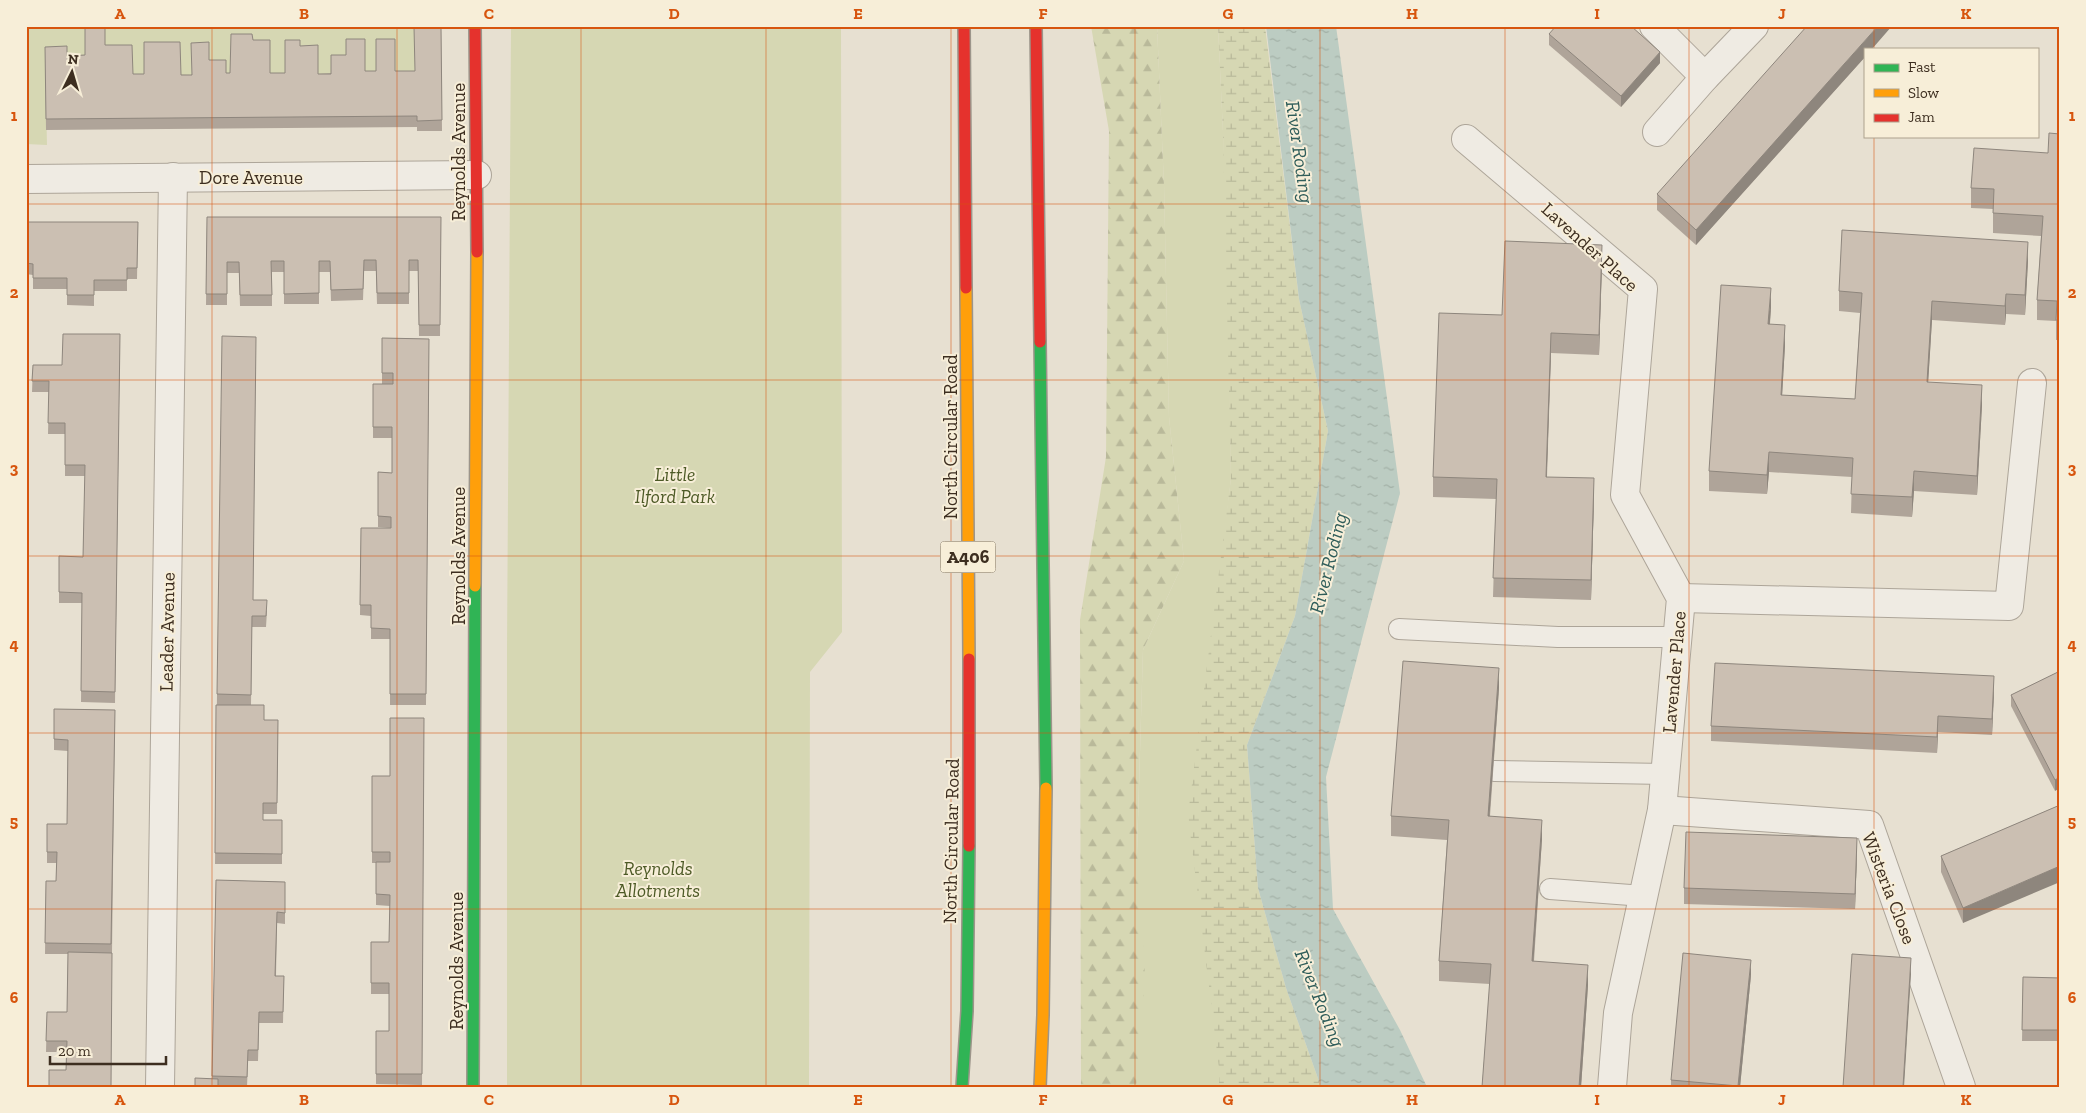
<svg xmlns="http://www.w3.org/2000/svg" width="2086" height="1113" font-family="'Zilla Slab',serif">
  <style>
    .green { fill: #d6d7b3 }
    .forest { fill: url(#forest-firs) }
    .wetland { fill: url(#wetland-marsh) }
    .water { fill: url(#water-ripples) }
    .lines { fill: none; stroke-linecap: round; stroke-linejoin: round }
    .lane-casing { stroke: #ada599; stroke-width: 22 }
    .street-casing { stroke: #ada599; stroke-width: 30 }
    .fast-casing { stroke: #9c958a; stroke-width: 14 }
    .slow-casing { stroke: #9c958a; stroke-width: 14 }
    .jam-casing { stroke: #9c958a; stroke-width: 14 }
    .lane { stroke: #efebe3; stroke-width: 20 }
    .street { stroke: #efebe3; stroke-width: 28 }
    .fast { stroke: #30b455; stroke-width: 11 }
    .slow { stroke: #ff9f0a; stroke-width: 11 }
    .jam { stroke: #e5322d; stroke-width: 11 }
    .wall { fill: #afa499 }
    .shaded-wall { fill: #8e867d }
    .building { fill: #cbbfb2; stroke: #8e867d }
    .grid { fill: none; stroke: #d7550e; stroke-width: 1; stroke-opacity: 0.55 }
    .labels { text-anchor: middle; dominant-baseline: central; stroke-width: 4; stroke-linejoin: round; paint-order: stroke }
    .shield { fill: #f7eed8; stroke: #756857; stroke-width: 1 }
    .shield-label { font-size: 18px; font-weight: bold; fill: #3d2e20 }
    .street-label { font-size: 19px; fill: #3d2e20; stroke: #f7eed8 }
    .park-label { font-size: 19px; font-style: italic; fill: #4d5a26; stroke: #f7eed8 }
    .water-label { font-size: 20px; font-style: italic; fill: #2f5d5a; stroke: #f7eed8 }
    .neatline { fill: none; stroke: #d7550e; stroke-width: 2 }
    .grid-label { font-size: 16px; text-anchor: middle; font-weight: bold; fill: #d7550e }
  </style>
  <defs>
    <pattern id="forest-firs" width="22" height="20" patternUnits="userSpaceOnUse" patternTransform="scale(1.25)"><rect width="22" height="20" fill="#d6d7b3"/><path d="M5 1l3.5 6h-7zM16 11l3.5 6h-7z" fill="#b9b99a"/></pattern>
    <pattern id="wetland-marsh" width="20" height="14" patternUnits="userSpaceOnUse" patternTransform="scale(1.25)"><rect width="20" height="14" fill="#d6d7b3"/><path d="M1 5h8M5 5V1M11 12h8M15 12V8" fill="none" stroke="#b9b99a"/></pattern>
    <pattern id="water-ripples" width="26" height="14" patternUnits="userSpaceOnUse" patternTransform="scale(1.25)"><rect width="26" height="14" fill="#bcccc2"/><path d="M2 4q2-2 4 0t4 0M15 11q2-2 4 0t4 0" fill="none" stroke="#a2b0a6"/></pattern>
  </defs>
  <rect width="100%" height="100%" fill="#e7e0d1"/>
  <g class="green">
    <polygon points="26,26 441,26 441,38 415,82 395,82 395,50 376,82 365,82 364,50 346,66 331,84 144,85 85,66 45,58 47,145 26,144"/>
    <polygon points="511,26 841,26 842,632 810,672 809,1087 507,1087 507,650"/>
    <polygon points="1157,26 1218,26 1227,216 1231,478 1214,629 1220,1087 1133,1087 1137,855 1143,650 1184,561 1169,417 1164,185"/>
  </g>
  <polygon class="forest" points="1091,26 1157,26 1164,185 1169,417 1184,561 1143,650 1137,850 1145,976 1136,1087 1081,1087 1080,620 1106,457 1109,131"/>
  <polygon class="wetland" points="1218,26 1265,26 1299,299 1328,431 1295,616 1247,745 1258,888 1286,988 1321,1087 1219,1087 1219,1068 1188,815 1231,478 1223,133"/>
  <polygon class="water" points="1266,26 1336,26 1400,493 1326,777 1333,909 1400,1030 1427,1087 1321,1087 1286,988 1258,888 1247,745 1295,616 1328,431 1299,299"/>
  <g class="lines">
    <g class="lane-casing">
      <g id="lane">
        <polyline points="1399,629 1558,637 1677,637"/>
        <polyline points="1494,771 1665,774"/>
        <polyline points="1550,889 1644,896"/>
      </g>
    </g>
    <g class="street-casing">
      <g id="street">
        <polyline points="1654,26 1705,77"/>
        <polyline points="1657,132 1705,77 1754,26"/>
        <polyline points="1466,139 1643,289 1625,495 1681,598 1662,810 1618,1013 1612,1087"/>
        <polyline points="26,179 477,175"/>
        <polyline points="1681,598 2009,606 2032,383"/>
        <polyline points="1662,810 1869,825 1961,1087"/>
        <polyline points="160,1087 173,177"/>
      </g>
    </g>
    <g class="fast-casing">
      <g id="fast">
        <polyline points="1040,342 1046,788"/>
        <polyline points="473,1087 475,586"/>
        <polyline points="962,1087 967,1011 969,846"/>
      </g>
    </g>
    <g class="slow-casing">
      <g id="slow">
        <polyline points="966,288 969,659"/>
        <polyline points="475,586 477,252"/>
        <polyline points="1040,1087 1043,1015 1046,788"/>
      </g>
    </g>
    <g class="jam-casing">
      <g id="jam">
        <polyline points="475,26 477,252"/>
        <polyline points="964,26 966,288"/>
        <polyline points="1036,26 1040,342"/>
        <polyline points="969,659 969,846"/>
      </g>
    </g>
    <use href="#lane" class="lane"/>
    <use href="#street" class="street"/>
    <use href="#fast" class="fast"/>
    <use href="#slow" class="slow"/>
    <use href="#jam" class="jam"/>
  </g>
  <g class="wall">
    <polygon points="441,27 442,131 417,131 417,127 46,130 45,47 67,56 85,55 105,45 133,74 191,75 209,60 226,73 230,73 253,40 270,73 285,73 300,46 318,74 365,71 415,71"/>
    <polygon points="1549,34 1660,63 1621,107 1549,45"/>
    <polygon points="1865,49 1865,57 1696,245 1657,210 1657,194"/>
    <polygon points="2060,134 2060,340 2056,340 2056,321 2037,320 2037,300 2041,236 1993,233 1993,209 1971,208 1971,188 2048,153"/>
    <polygon points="207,217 441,217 440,336 419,336 418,271 409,271 409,304 377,304 376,271 364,271 363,300 331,301 330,272 319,272 319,304 284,304 284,272 272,272 272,306 240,306 239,273 227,273 227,305 206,305"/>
    <polygon points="26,222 138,222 137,279 127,279 127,291 94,291 94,306 67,305 67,289 33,289 33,275 26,274"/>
    <polygon points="2028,261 2025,315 2006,314 2005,325 1932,320 1928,382 1982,405 1977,495 1914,491 1912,517 1851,513 1852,477 1769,472 1767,494 1709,491 1709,471 1771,308 1770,324 1785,345 1782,395 1855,399 1860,313 1839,311 1839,291"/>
    <polygon points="1602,264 1599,355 1551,353 1547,477 1594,498 1591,600 1493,597 1496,499 1433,497 1433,477 1502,315"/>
    <polygon points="120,334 115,703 81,702 82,603 59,603 59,592 83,557 85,476 65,476 65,434 48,434 49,392 32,392 33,365 62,365"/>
    <polygon points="382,338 429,339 426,705 390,705 390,639 371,639 371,616 360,615 361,528 391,528 378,527 378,472 392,473 392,438 373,438 373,384 382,384"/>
    <polygon points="253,600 267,611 266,627 252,627 251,705 264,720 278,720 277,814 263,814 263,820 282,820 282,864 215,864 217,694"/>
    <polygon points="2060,671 2055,791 2011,706 2011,695"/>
    <polygon points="1499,688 1490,816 1542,839 1534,961 1588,985 1581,1087 1482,1087 1490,984 1439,981 1439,961 1447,840 1391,836 1391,816"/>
    <polygon points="1994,692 1992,735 1938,732 1937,753 1711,741 1711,726"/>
    <polygon points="54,709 115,710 112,953 66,1070 66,1052 46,1052 47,1012 67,1012 68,954 45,954 46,881 56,881 57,863 47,863 47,824 67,824 68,751 54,750"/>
    <polygon points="424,718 422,1085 376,1084 376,1031 389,1031 389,994 371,994 371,942 389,942 390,906 376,905 376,863 372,863 372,776 390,776"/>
    <polygon points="2060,805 1963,923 1941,872 1941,856"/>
    <polygon points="1857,854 1855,909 1684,904 1684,888"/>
    <polygon points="216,880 285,882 285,924 277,923 276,976 284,976 283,1023 259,1023 258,1061 248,1061 247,1087 195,1087 212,1079"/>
    <polygon points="1751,975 1740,1087 1671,1087 1671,1080"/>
    <polygon points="2023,977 2060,978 2060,1041 2022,1041"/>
  </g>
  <g class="shaded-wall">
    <polygon points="1878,26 1892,26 1872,49 1865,49 1865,57 1696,245 1696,230"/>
    <polygon points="1660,52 1660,63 1621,107 1621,96"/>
    <polygon points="2028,242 2028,261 2025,315 2025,295"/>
    <polygon points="1602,245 1602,264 1599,355 1599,335"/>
    <polygon points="1771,288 1771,308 1768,344 1768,324"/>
    <polygon points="2006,294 2006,314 2005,325 2005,306"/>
    <polygon points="1932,301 1932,320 1927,402 1927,382"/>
    <polygon points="1785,325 1785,345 1781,415 1781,395"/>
    <polygon points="1551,333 1551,353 1546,496 1546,477"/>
    <polygon points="1982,385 1982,405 1977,495 1977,476"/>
    <polygon points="1769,452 1769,472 1767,494 1767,475"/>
    <polygon points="1914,471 1914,491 1912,517 1912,497"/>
    <polygon points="1594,478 1594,498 1591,600 1591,580"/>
    <polygon points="1499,668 1499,688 1488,835 1488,816"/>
    <polygon points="1994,676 1994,692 1992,735 1992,719"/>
    <polygon points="1938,716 1938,732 1937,753 1937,737"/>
    <polygon points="2060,777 2060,788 2055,791 2055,780"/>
    <polygon points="1542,820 1542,839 1532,981 1532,961"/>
    <polygon points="1857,838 1857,854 1855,909 1855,894"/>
    <polygon points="2060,866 2060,882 1963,923 1963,908"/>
    <polygon points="1911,958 1911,974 1904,1087 1903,1087"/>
    <polygon points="1751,960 1751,975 1740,1087 1738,1087"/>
    <polygon points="1588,965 1588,985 1581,1087 1579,1087"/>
  </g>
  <g class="building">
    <polygon points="1556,26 1631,26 1660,52 1621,96 1549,34"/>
    <polygon points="1807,26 1878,26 1696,230 1657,194"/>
    <polygon points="85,27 105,27 105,45 132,45 133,74 144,74 144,42 180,42 181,75 192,75 191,43 209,42 209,60 226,60 226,73 230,73 231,34 252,34 253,40 270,40 270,73 285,73 285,40 300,40 300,46 318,45 318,74 331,74 331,55 346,55 346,39 365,39 365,71 376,71 376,39 395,39 395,71 415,71 414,27 441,27 442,120 417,121 417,116 46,119 45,47 67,46 67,56 85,55"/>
    <polygon points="2049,133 2060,134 2060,320 2056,320 2057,301 2037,300 2043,216 1993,213 1994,189 1971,188 1974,148 2048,153"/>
    <polygon points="207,217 441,217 440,325 419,325 418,260 409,260 409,293 377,293 376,260 364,260 363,289 331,290 330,261 319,261 319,293 284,294 284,261 271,261 272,295 240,295 239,262 227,262 227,294 206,294"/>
    <polygon points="26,222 138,222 137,268 127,268 127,280 94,280 94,295 67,295 67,278 33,278 33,264 26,263"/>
    <polygon points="1842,230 2028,242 2025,295 2006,294 2005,306 1932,301 1927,382 1982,385 1977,476 1914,471 1912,497 1851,494 1853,458 1769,452 1767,475 1709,471 1721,285 1771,288 1768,324 1785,325 1781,395 1855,399 1862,293 1839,291"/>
    <polygon points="1505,241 1602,245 1599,335 1551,333 1546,477 1594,478 1591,580 1493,578 1497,479 1433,477 1439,313 1502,315"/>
    <polygon points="63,334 120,334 115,692 81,691 82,593 59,592 59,556 83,557 85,465 65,465 65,423 48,423 49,381 32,381 33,365 62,365"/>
    <polygon points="222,336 256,337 253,600 267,600 266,616 252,616 251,695 217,694"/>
    <polygon points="382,338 429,339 426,694 390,694 390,629 371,628 371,605 360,605 361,528 391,528 391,517 378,516 378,472 392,473 392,427 373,427 373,384 393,384 393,373 382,373"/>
    <polygon points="1403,661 1499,668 1488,816 1542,820 1532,961 1588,965 1579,1087 1482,1087 1491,964 1439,961 1449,820 1391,816"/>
    <polygon points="1715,663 1994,676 1992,719 1938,716 1937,737 1711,726"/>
    <polygon points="2060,671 2060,777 2055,780 2011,695"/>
    <polygon points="216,705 264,705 264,720 278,720 277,803 263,803 263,820 282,820 282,854 215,853"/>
    <polygon points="54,709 115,710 111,944 45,943 46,881 56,881 57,852 47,852 47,824 67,824 68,740 54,739"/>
    <polygon points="390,718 424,718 422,1074 376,1074 376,1031 389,1031 389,983 371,983 371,942 389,942 390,895 376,894 376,862 390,862 390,852 372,852 372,776 390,776"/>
    <polygon points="2060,805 2060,866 1963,908 1941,856"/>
    <polygon points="1686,832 1857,838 1855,894 1684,888"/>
    <polygon points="216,880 285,882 285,913 277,912 275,976 284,976 283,1012 259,1012 258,1050 248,1050 247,1077 212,1076"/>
    <polygon points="68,952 112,953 111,1087 49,1087 49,1070 66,1070 67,1041 46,1041 47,1012 67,1012"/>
    <polygon points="1683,953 1751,960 1738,1086 1671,1080"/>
    <polygon points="1852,954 1911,958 1903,1087 1843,1087"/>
    <polygon points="2023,977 2060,978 2060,1030 2022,1030"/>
    <polygon points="195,1078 218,1079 218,1087 195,1087"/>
  </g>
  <path class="grid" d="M 212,26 L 212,1087M 397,26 L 397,1087M 581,26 L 581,1087M 766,26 L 766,1087M 951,26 L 951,1087M 1135,26 L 1135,1087M 1320,26 L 1320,1087M 1505,26 L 1505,1087M 1689,26 L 1689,1087M 1874,26 L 1874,49M 1874,136 L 1874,1087M 26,204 L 2060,204M 26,380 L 2060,380M 26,556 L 2060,556M 26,733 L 2060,733M 26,909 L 2060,909"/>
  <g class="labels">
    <rect class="shield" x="940.5" y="541.5" width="55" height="31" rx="4"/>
    <g class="shield-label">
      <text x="968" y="557">A406</text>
    </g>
    <g class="street-label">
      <text transform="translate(458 152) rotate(-90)">Reynolds Avenue</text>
      <text x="251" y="177">Dore Avenue</text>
      <text transform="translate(1590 247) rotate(42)">Lavender Place</text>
      <text transform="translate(950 437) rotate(-90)">North Circular Road</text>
      <text transform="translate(458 556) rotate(-90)">Reynolds Avenue</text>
      <text transform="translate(167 632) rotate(-89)">Leader Avenue</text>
      <text transform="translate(1674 672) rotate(-85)">Lavender Place</text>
      <text transform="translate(951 841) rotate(-89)">North Circular Road</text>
      <text transform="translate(1889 888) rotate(69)">Wisteria Close</text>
      <text transform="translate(456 961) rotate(-90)">Reynolds Avenue</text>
    </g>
    <g class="park-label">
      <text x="675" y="474">Little<tspan x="675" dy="22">Ilford Park</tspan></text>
      <text x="658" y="868">Reynolds<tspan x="658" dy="22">Allotments</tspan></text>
    </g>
    <g class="water-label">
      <text transform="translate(1300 152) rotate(82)">River Roding</text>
      <text transform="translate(1328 563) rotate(-76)">River Roding</text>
      <text transform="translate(1320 998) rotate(68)">River Roding</text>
    </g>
  </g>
  <rect width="2086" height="1113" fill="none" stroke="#f7eed8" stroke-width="55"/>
  <rect x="1864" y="48" width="175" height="90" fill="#f7eed8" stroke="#ada18e"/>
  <rect x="1874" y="64" width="25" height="8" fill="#30b455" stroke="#ada18e"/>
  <text x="1908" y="72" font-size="15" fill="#3d2e20">Fast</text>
  <rect x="1874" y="89" width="25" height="8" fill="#ff9f0a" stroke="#ada18e"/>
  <text x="1908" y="98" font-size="15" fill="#3d2e20">Slow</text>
  <rect x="1874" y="114" width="25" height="8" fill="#e5322d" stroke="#ada18e"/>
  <text x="1908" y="122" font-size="15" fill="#3d2e20">Jam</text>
  <g transform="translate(72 72) rotate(5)" stroke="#f7eed8" stroke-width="4" paint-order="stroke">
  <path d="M0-4L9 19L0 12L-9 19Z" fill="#3d2e20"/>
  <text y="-8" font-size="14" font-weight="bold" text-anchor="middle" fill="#3d2e20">N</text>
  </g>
  <path d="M50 1056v8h116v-8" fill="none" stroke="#3d2e20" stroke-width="2.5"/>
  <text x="58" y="1056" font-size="15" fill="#3d2e20" stroke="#f7eed8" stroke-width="4" paint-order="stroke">20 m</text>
  <rect x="28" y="28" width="2030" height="1058" class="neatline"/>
  <g class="grid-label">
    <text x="120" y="19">A</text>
    <text x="304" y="19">B</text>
    <text x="489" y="19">C</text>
    <text x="674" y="19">D</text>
    <text x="858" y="19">E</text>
    <text x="1043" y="19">F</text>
    <text x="1228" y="19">G</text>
    <text x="1412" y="19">H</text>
    <text x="1597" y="19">I</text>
    <text x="1782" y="19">J</text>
    <text x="1966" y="19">K</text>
    <text x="14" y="121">1</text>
    <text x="2072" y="121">1</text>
    <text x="14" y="298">2</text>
    <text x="2072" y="298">2</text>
    <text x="14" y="474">3</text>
    <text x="2072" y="474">3</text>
    <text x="14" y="650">4</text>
    <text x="2072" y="650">4</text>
    <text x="14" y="827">5</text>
    <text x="2072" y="827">5</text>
    <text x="14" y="1003">6</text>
    <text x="2072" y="1003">6</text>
    <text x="120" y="1105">A</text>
    <text x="304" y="1105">B</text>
    <text x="489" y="1105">C</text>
    <text x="674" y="1105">D</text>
    <text x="858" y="1105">E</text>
    <text x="1043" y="1105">F</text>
    <text x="1228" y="1105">G</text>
    <text x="1412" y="1105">H</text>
    <text x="1597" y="1105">I</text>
    <text x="1782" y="1105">J</text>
    <text x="1966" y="1105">K</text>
  </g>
</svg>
